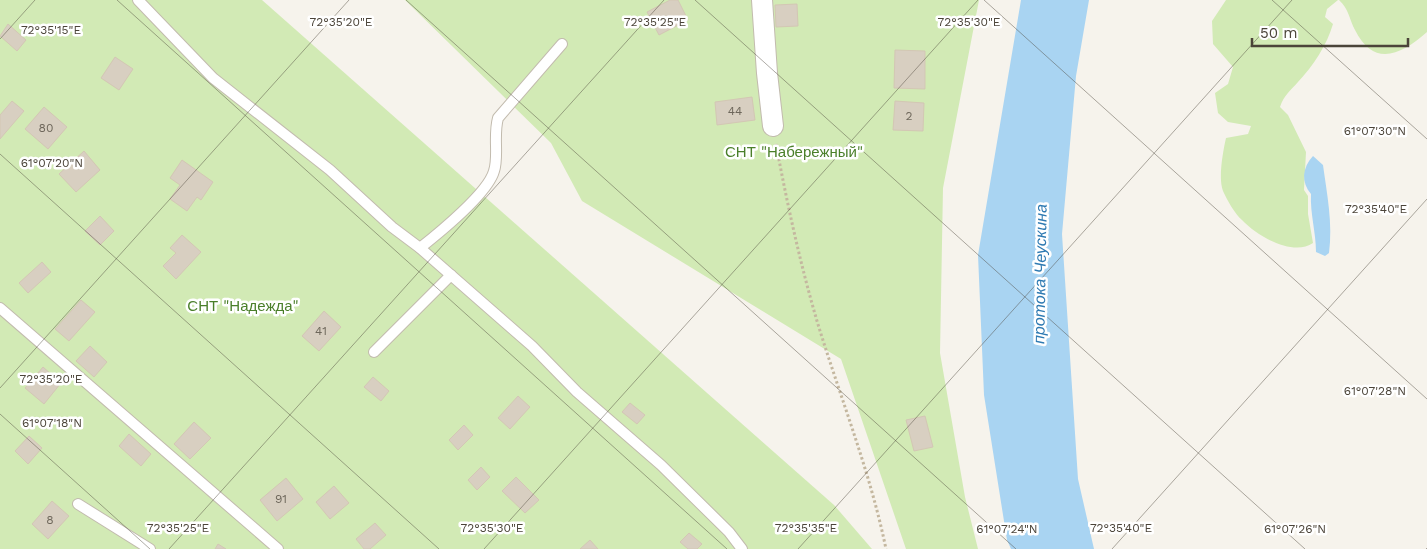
<svg xmlns="http://www.w3.org/2000/svg" width="1427" height="549" font-family="'Work Sans',sans-serif">
  <style>
    .green { fill: #d2eab5 }
    .water { fill: #a9d4f2 }
    .building { fill: #d8cfc1; stroke: #d3c7b4 }
    .lines { fill: none; stroke-linecap: round; stroke-linejoin: round }
    .lane-casing { stroke: #c2bbae; stroke-width: 12 }
    .street-casing { stroke: #c2bbae; stroke-width: 22 }
    .path { stroke: #c4b79f; stroke-width: 3; stroke-dasharray: 2.5 2.5; stroke-linecap: butt }
    .lane { stroke: #fff; stroke-width: 10 }
    .street { stroke: #fff; stroke-width: 20 }
    .ticks { fill: none; stroke: #4b4439; stroke-width: 1; stroke-opacity: 0.45 }
    .labels { text-anchor: middle; dominant-baseline: central; stroke-width: 5; stroke-linejoin: round; paint-order: stroke }
    .number-label { font-size: 12px; fill: #6e675b }
    .park-label { font-size: 15px; fill: #4a7f2a; stroke: #fff }
    .water-label { font-size: 16px; font-style: italic; fill: #2e7ab2; stroke: #fff }
    .ticks-label { font-size: 12px; text-anchor: middle; fill: #4b4439; stroke: #fff; stroke-width: 5; stroke-linejoin: round; paint-order: stroke }
  </style>
  <rect width="100%" height="100%" fill="#f6f3ec"/>
  <g class="green">
    <polygon points="0,0 262,0 834,505 872,549 0,549"/>
    <polygon points="405,0 979,0 943,188 940,353 965,497 978,549 906,549 841,359 582,201 551,143"/>
    <path d="M 1226,0 L 1338,0 L 1327,9 L 1325,17 L 1333,24 C 1327,45 1313,66 1298,82 C 1290,91 1284,95 1280,107 L 1288,115 L 1306,152 L 1304,190 L 1308,196 L 1308,214 L 1313,243 C 1293,257 1257,236 1242,220 C 1235,214 1227,200 1223,191 C 1218,179 1223,151 1226,138 L 1248,134 L 1251,126 L 1228,122 L 1218,113 L 1215,93 L 1228,84 L 1233,67 L 1213,44 L 1212,21 Z"/>
    <path d="M 1339,0 L 1427,0 L 1427,32 C 1401,55 1374,68 1355,30 C 1349,19 1349,9 1339,0 Z"/>
  </g>
  <g class="water">
    <polygon points="1021,0 1089,0 1076,76 1062,234 1078,479 1094,549 1011,549 1007,540 984,395 978,255"/>
    <path d="M 1313,156 L 1323,165 C 1327,194 1333,224 1329,253 L 1325,256 L 1316,252 C 1316,232 1310,214 1311,194 C 1301,182 1302,168 1313,156 Z"/>
  </g>
  <g class="building">
    <polygon points="670,0 678,0 688,20 659,35 647,12"/>
    <polygon points="797,4 798,26 776,27 775,5"/>
    <polygon points="8,24 26,40 17,51 0,36"/>
    <polygon points="895,50 925,51 925,89 894,88"/>
    <polygon points="115,57 133,69 119,90 101,78"/>
    <polygon points="752,97 755,120 717,125 715,102"/>
    <polygon points="12,101 24,111 0,139 0,115"/>
    <polygon points="895,101 924,103 923,131 893,130"/>
    <polygon points="44,107 67,127 48,149 25,129"/>
    <polygon points="84,151 100,170 76,192 59,174"/>
    <polygon points="182,160 213,182 201,200 197,197 187,211 170,199 180,185 170,178"/>
    <polygon points="100,216 114,231 100,245 85,231"/>
    <polygon points="182,235 201,252 176,279 163,266 176,253 170,248"/>
    <polygon points="42,262 51,272 28,293 19,283"/>
    <polygon points="81,300 95,312 69,341 55,329"/>
    <polygon points="324,311 341,327 319,351 302,336"/>
    <polygon points="90,346 107,362 94,377 76,361"/>
    <polygon points="43,367 61,383 44,404 25,388"/>
    <polygon points="373,377 389,391 381,401 364,387"/>
    <polygon points="518,396 530,407 510,429 498,418"/>
    <polygon points="630,403 645,415 637,424 622,412"/>
    <polygon points="925,416 933,447 914,451 906,420"/>
    <polygon points="194,422 211,438 190,459 174,444"/>
    <polygon points="464,425 473,435 458,450 449,440"/>
    <polygon points="129,434 151,454 141,466 119,446"/>
    <polygon points="29,436 42,448 28,464 15,451"/>
    <polygon points="481,467 490,477 477,490 468,480"/>
    <polygon points="516,477 539,500 525,513 502,491"/>
    <polygon points="286,478 303,499 277,521 260,500"/>
    <polygon points="334,486 349,503 330,519 316,502"/>
    <polygon points="52,501 69,516 48,539 32,524"/>
    <polygon points="375,523 386,535 370,549 364,549 356,539"/>
    <polygon points="689,533 702,544 697,549 688,549 680,542"/>
    <polygon points="590,540 598,549 580,549"/>
    <polygon points="218,544 226,549 215,549"/>
  </g>
  <g class="lines">
    <g class="lane-casing">
      <g id="lane">
        <polyline points="138,0 213,78 330,170 392,227 420,248 532,346 577,392 661,465 729,532 742,549"/>
        <path d="M 420,248 C 439,233 488,193 494,171 C 499,156 493,136 498,118 L 562,44"/>
        <polyline points="0,308 278,549"/>
        <polyline points="374,352 451,275"/>
        <polyline points="78,504 150,549"/>
      </g>
    </g>
    <g class="street-casing">
      <polyline id="street" points="762,0 767,73 773,126"/>
    </g>
    <path class="path" d="M 776,144 C 787,203 800,263 817,321 C 840,397 870,471 886,549"/>
    <use href="#lane" class="lane"/>
    <use href="#street" class="street"/>
  </g>
  <path class="ticks" d="M 117,0 L 727,549M 406,0 L 1016,549M 695,0 L 1305,549M 984,0 L 1427,399M 1272,0 L 1427,139M 0,39 L 35,0M 0,154 L 439,549M 0,388 L 349,0M 0,414 L 150,549M 169,549 L 664,0M 484,549 L 978,0M 798,549 L 1292,0M 1112,549 L 1427,199M 1426,549 L 1427,548"/>
  <g class="labels">
    <g class="number-label">
      <text x="735" y="111">44</text>
      <text x="909" y="116">2</text>
      <text x="46" y="128">80</text>
      <text x="321" y="331">41</text>
      <text x="281" y="499">91</text>
      <text x="50" y="520">8</text>
    </g>
    <g class="park-label">
      <text x="794" y="152">СНТ "Набережный"</text>
      <text x="243" y="306">СНТ "Надежда"</text>
    </g>
    <g class="water-label">
      <text transform="translate(1040 274) rotate(-89)">протока Чеускина</text>
    </g>
  </g>
  <g class="ticks-label">
    <text x="341" y="26">72°35'20"E</text>
    <text x="655" y="26">72°35'25"E</text>
    <text x="969" y="26">72°35'30"E</text>
    <text x="51" y="34">72°35'15"E</text>
    <text x="1375" y="135">61°07'30"N</text>
    <text x="52" y="167">61°07'20"N</text>
    <text x="1376" y="213">72°35'40"E</text>
    <text x="51" y="383">72°35'20"E</text>
    <text x="1375" y="395">61°07'28"N</text>
    <text x="52" y="427">61°07'18"N</text>
    <text x="178" y="532">72°35'25"E</text>
    <text x="492" y="532">72°35'30"E</text>
    <text x="806" y="532">72°35'35"E</text>
    <text x="1121" y="532">72°35'40"E</text>
    <text x="1007" y="533">61°07'24"N</text>
    <text x="1295" y="533">61°07'26"N</text>
  </g>
  <path d="M1252 38v8h156v-8" fill="none" stroke="#4b4439" stroke-width="2.5"/>
  <text x="1260" y="38" font-size="15" fill="#4b4439" stroke="#ffffff" stroke-width="4" paint-order="stroke">50 m</text>
</svg>
